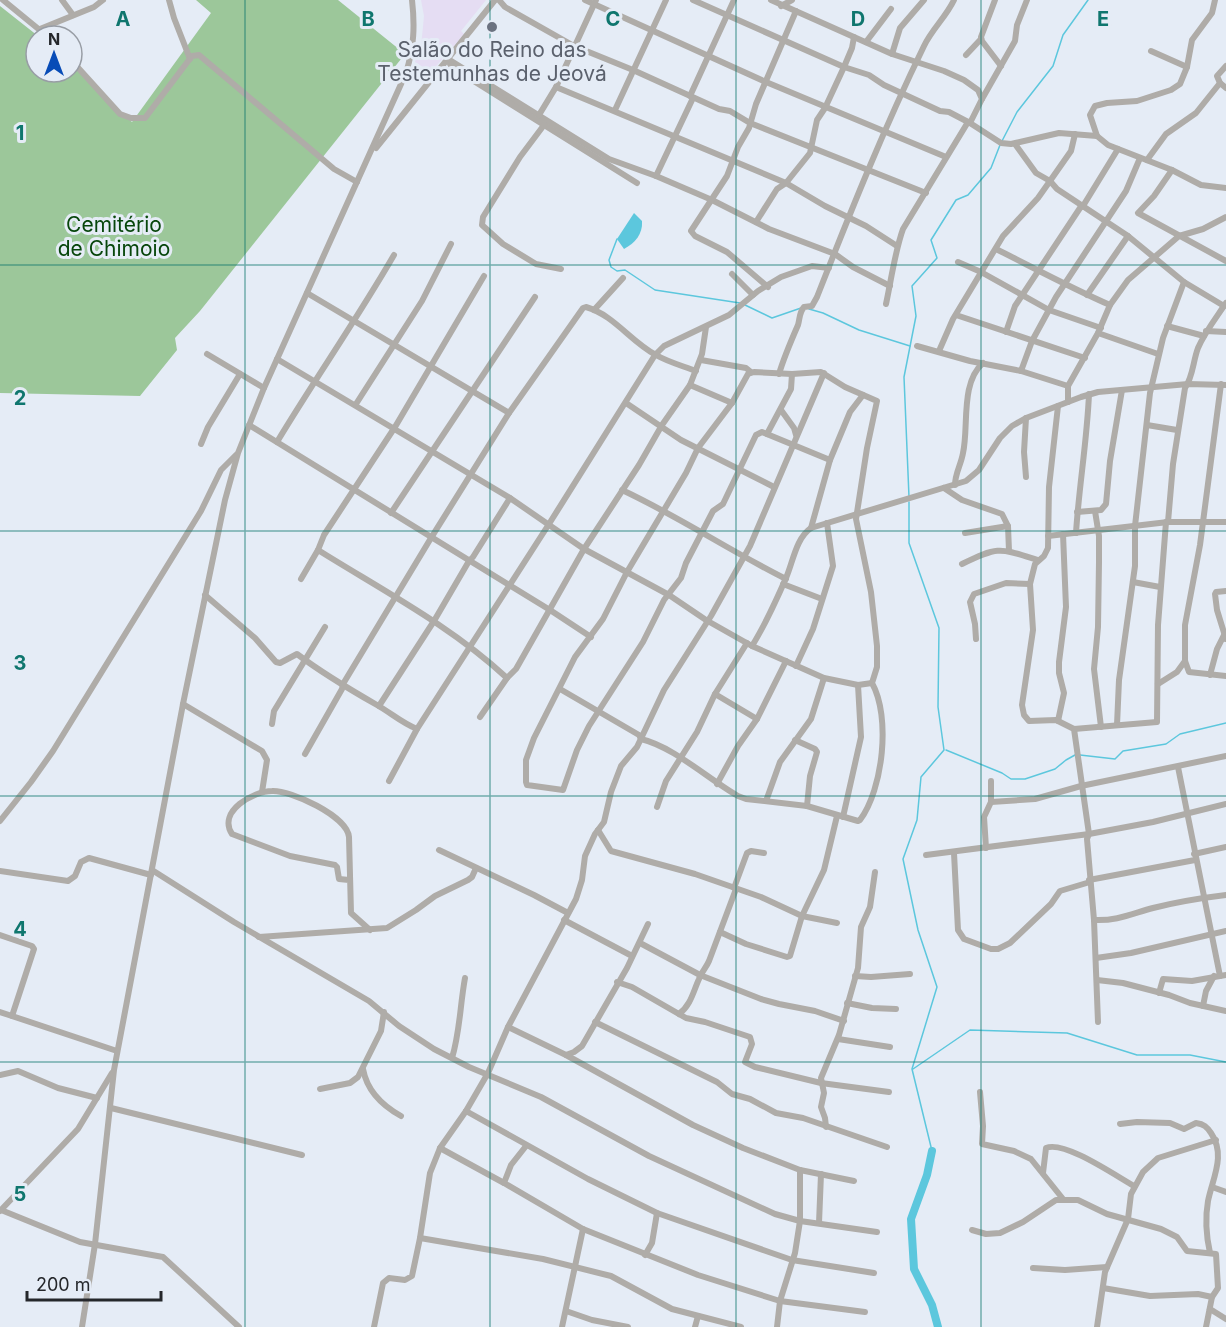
<svg xmlns="http://www.w3.org/2000/svg" width="1226" height="1327" font-family="Inter,sans-serif">
  <style>
    .commercial { fill: #e5ddf3 }
    .green { fill: #9cc79a }
    .water { fill: #5cc7dd }
    .lines { fill: none; stroke-linecap: round; stroke-linejoin: round }
    .stream { stroke: #5cc7dd; stroke-width: 1.5 }
    .river { stroke: #5cc7dd; stroke-width: 8 }
    .minor { stroke: #afaca8; stroke-width: 6 }
    .grid { fill: none; stroke: #0f766e; stroke-width: 1.5; stroke-opacity: 0.55 }
    .worship-dot { fill: #6b7280; stroke: #e5ecf6; stroke-width: 2 }
    .labels { text-anchor: middle; dominant-baseline: central; stroke-width: 6; stroke-linejoin: round; paint-order: stroke }
    .worship-label { font-size: 21px; fill: #5b616d; stroke: #e5ecf6 }
    .park-label { font-size: 21px; fill: #07460b; stroke: #e5ecf6 }
    .grid-label { font-size: 20px; text-anchor: middle; font-weight: bold; fill: #0f766e; stroke: #e5ecf6; stroke-width: 6; stroke-linejoin: round; paint-order: stroke }
  </style>
  <rect width="100%" height="100%" fill="#e5ecf6"/>
  <polygon class="commercial" points="421,0 486,0 461,31 464,34 431,72 415,62 421,47 424,16"/>
  <polygon class="green" points="196,0 338,0 405,54 200,311 175,338 177,350 140,396 0,393 0,6 38,36 36,36 36,72 72,72 72,65 132,122 211,13"/>
  <path class="water" d="M 634,213 L 642,221 C 643,234 635,243 624,249 L 617,239 Z"/>
  <g class="lines">
    <g class="stream">
      <polyline points="1002,141 1017,112 1053,66 1063,35 1088,0"/>
      <polyline points="617,239 609,260 611,267 617,271 625,270 655,290 740,303"/>
      <polyline points="745,305 772,318 801,308"/>
      <polyline points="809,309 823,313 859,330 910,346"/>
      <polyline points="909,497 904,377 916,316 912,286 937,258 931,240 956,200 968,195 991,168 1000,145"/>
      <polyline points="909,502 909,543 939,628 938,707 944,750 921,777 917,820 903,859 918,930 937,987 912,1069 932,1151"/>
      <polyline points="946,750 1002,773 1011,779 1025,779 1055,769 1066,760 1075,755"/>
      <polyline points="1080,755 1115,759 1123,751 1166,744 1180,734 1226,723"/>
      <polyline points="913,1069 970,1030 1067,1033 1137,1055 1190,1055 1226,1062"/>
    </g>
    <polyline class="river" points="932,1151 927,1175 911,1219 914,1269 932,1305 938,1327"/>
    <g class="minor">
      <polyline points="3,0 47,36"/>
      <polyline points="62,0 73,15"/>
      <polyline points="169,0 174,18 190,59"/>
      <polyline points="499,0 505,7 574,46 633,70 719,109 730,111 750,123 926,193"/>
      <polyline points="585,0 766,82 946,157"/>
      <polyline points="693,0 844,67 869,75 884,85 940,111 949,112 970,123"/>
      <polyline points="771,0 892,54 944,71 964,80 978,90 982,99 970,123 1001,143 1011,144 1059,133 1097,136 1108,145 1172,170 1201,185 1226,188"/>
      <polyline points="995,0 981,37 982,41 1001,66"/>
      <polyline points="781,6 792,0"/>
      <polyline points="40,29 94,7 103,0"/>
      <polyline points="866,42 891,9"/>
      <polyline points="1151,51 1187,67"/>
      <polyline points="892,54 900,28 924,0"/>
      <polyline points="966,55 981,39"/>
      <polyline points="448,59 609,159 656,176 712,200 769,229 835,254 853,267 890,286"/>
      <polyline points="72,61 120,114 131,118 145,118 192,56 199,55 334,169 357,182"/>
      <polyline points="450,61 450,64 453,68 637,183"/>
      <polyline points="1226,66 1217,76 1220,83 1226,88"/>
      <polyline points="556,87 786,183 825,206 866,226 897,246"/>
      <polyline points="690,96 734,0"/>
      <polyline points="982,99 1015,41 1017,25 1027,0"/>
      <polyline points="615,110 666,0"/>
      <polyline points="539,115 556,87 596,0"/>
      <polyline points="544,125 520,157 483,217 482,225 503,244 536,264 561,269"/>
      <polyline points="1097,136 1090,115 1095,106 1107,103 1137,101 1171,90 1180,84 1187,67 1192,40 1212,13 1215,0"/>
      <polyline points="1015,144 1036,173 1050,181 1057,189 1128,236 1184,282 1224,306"/>
      <polyline points="376,148 495,0"/>
      <polyline points="1147,160 1166,134 1196,113 1220,83"/>
      <polyline points="1172,170 1154,196 1138,213 1226,261"/>
      <polyline points="656,176 693,98"/>
      <polyline points="756,222 777,189 786,183 810,153 817,120 825,108 844,67 852,48 854,37"/>
      <path d="M 996,249 C 1034,268 1071,288 1110,305"/>
      <polyline points="958,262 981,272 1049,310 1101,328"/>
      <polyline points="732,274 753,295"/>
      <polyline points="768,287 727,252 695,236 691,231 727,176 738,147 749,128 756,104 796,11"/>
      <polyline points="307,293 509,413"/>
      <polyline points="1087,295 1128,236"/>
      <path d="M 886,304 C 891,281 895,251 903,229 L 968,122"/>
      <polyline points="594,310 623,278"/>
      <polyline points="956,315 1085,358"/>
      <polyline points="1167,326 1204,336"/>
      <polyline points="1206,331 1226,332"/>
      <polyline points="1006,332 1015,306 1080,208 1083,206 1118,149"/>
      <polyline points="1098,333 1158,354"/>
      <polyline points="917,346 970,361 1021,371 1068,386"/>
      <polyline points="939,351 953,319 1003,236 1038,198 1050,181 1071,151 1075,134"/>
      <polyline points="207,354 264,388"/>
      <polyline points="277,359 510,498 584,549 669,595 706,620 752,646 824,678 858,685 872,683"/>
      <polyline points="701,360 746,368 751,372"/>
      <polyline points="1021,371 1032,341 1056,297 1126,191 1140,158"/>
      <path d="M 779,374 C 784,357 791,341 798,325 C 800,318 799,313 804,307 L 812,306 L 817,297 C 850,213 884,128 924,46 C 932,29 946,17 954,0"/>
      <polyline points="1221,384 1200,545 1185,625 1185,661 1189,672 1226,676"/>
      <polyline points="690,385 732,403"/>
      <polyline points="1068,402 1068,386 1098,333 1110,305 1128,280 1179,236 1203,229 1226,217"/>
      <polyline points="626,403 681,440 774,487"/>
      <polyline points="356,404 422,301 451,244"/>
      <polyline points="1058,406 1049,487 1048,548 1044,556 1035,564 1030,584 1033,630 1022,705 1024,715 1029,721 1056,720 1074,729 1089,834 1153,822 1226,804"/>
      <polyline points="781,410 794,428 796,435"/>
      <polyline points="249,425 550,610 591,637"/>
      <polyline points="1147,425 1177,430"/>
      <polyline points="767,434 791,389 792,374"/>
      <path d="M 277,442 C 315,379 357,319 394,255"/>
      <polyline points="201,444 208,427 240,374"/>
      <polyline points="1026,477 1024,452 1026,418"/>
      <path d="M 955,485 C 955,473 961,465 963,453 C 969,427 960,383 983,363"/>
      <polyline points="944,488 962,500 1002,514 1008,526 1009,551"/>
      <path d="M 622,490 C 678,516 730,551 786,579"/>
      <polyline points="1095,511 1099,536 1099,562 1098,627 1094,669 1101,727"/>
      <polyline points="1077,512 1101,510 1106,504 1110,461 1122,390"/>
      <polyline points="391,513 535,297"/>
      <path d="M 1168,522 L 1173,464 L 1185,388 C 1193,377 1193,361 1198,348 C 1205,332 1216,318 1226,303"/>
      <polyline points="811,528 830,460 850,412 863,395"/>
      <polyline points="965,533 1008,526"/>
      <path d="M 1076,533 C 1079,486 1087,441 1089,394"/>
      <polyline points="1048,536 1168,522 1226,522"/>
      <path d="M 318,550 C 382,590 451,626 507,678"/>
      <path d="M 962,564 C 999,546 999,548 1038,560"/>
      <polyline points="301,579 318,550 324,535 395,427 484,276"/>
      <polyline points="1133,582 1160,587"/>
      <polyline points="783,584 822,599"/>
      <polyline points="1226,591 1216,592 1215,594 1217,610 1226,639"/>
      <path d="M 205,595 L 255,638 L 276,662 L 280,663 L 297,654 C 322,673 349,689 377,705 C 391,713 402,723 417,729"/>
      <polyline points="976,639 975,624 970,602 974,594 1006,583 1030,584"/>
      <path d="M 752,646 C 765,625 776,601 786,578 C 793,562 796,538 811,528 L 966,481 L 979,470 L 1000,438 L 1012,426 L 1026,418 L 1081,397 L 1098,392 L 1188,384 L 1226,385"/>
      <polyline points="796,666 813,629 833,566 827,523"/>
      <polyline points="1210,675 1217,649 1224,635"/>
      <polyline points="1158,684 1177,672 1185,661"/>
      <path d="M 560,689 L 639,735 L 641,739 C 674,747 708,779 738,796 L 746,799 L 807,806 L 858,821 L 860,820 C 883,789 891,717 872,683 L 877,667 L 877,646 L 871,592 L 856,519 L 867,448 L 877,401 L 845,387 L 821,372 L 792,374 L 754,372 L 748,374 L 732,403 L 698,448 L 686,473 L 627,572 L 603,619 L 575,657 L 534,738 L 526,760 L 526,782 L 527,785 L 563,790 L 577,750 L 589,726 L 643,642 L 664,600 L 681,578 L 686,563 L 713,511 L 723,504 L 756,435 L 762,432 L 830,460"/>
      <polyline points="715,694 757,719"/>
      <polyline points="183,704 262,751 267,760 262,792"/>
      <polyline points="379,706 434,621 469,561 473,557 510,498"/>
      <polyline points="480,717 507,678 516,669 584,549 639,465 662,425 690,385 702,354 706,327"/>
      <polyline points="1058,721 1064,693 1059,673 1059,662 1066,607 1063,534"/>
      <polyline points="272,724 274,711 325,627"/>
      <polyline points="1117,725 1119,680 1135,566 1135,526 1150,393 1163,338 1184,282"/>
      <polyline points="1074,729 1157,722 1158,625 1166,522"/>
      <polyline points="795,740 815,749 817,752 810,776 807,806"/>
      <path d="M 305,754 L 342,689 L 343,684 L 431,538 L 509,413 L 583,308 L 586,307 C 614,315 631,342 656,355 C 668,362 683,366 696,371"/>
      <polyline points="1178,767 1220,976"/>
      <polyline points="389,781 417,729 549,524 655,355 664,346 729,315 758,291 781,277 812,266 829,268"/>
      <polyline points="717,784 738,746 757,719 786,661"/>
      <polyline points="766,801 780,762 811,719 824,678"/>
      <polyline points="991,802 1035,799 1081,786 1226,756"/>
      <polyline points="657,807 666,781 697,732 715,694 747,643"/>
      <polyline points="843,817 861,737 858,685"/>
      <polyline points="0,821 31,782 53,751 201,511 221,470 236,455"/>
      <polyline points="598,830 611,851 695,874 761,897 802,916 837,923"/>
      <polyline points="986,848 984,817 991,802 991,781"/>
      <polyline points="439,850 534,895 568,913"/>
      <polyline points="954,853 958,930 964,939 991,949 998,949 1010,943 1051,904 1060,891 1090,882"/>
      <polyline points="1194,854 1226,847"/>
      <polyline points="926,855 1089,834 1087,839 1094,920 1098,1022"/>
      <polyline points="152,870 234,922 369,1001 399,1026 434,1049 469,1067 541,1097 649,1156 775,1214 800,1221 877,1232"/>
      <polyline points="0,871 68,881 75,876 81,862 89,858 151,875"/>
      <path d="M 349,880 L 339,879 L 337,867 L 335,865 L 290,856 L 232,834 C 217,811 254,791 272,791 C 291,790 347,816 349,837 L 351,913 L 370,930"/>
      <polyline points="1089,880 1195,860"/>
      <polyline points="734,888 747,853 751,851 764,853"/>
      <polyline points="564,920 632,956"/>
      <path d="M 1094,920 C 1117,921 1131,914 1153,908 C 1177,902 1201,898 1226,895"/>
      <polyline points="720,932 746,944 787,957 790,956 802,916 824,870 837,816"/>
      <polyline points="0,935 32,946 34,949 12,1016"/>
      <polyline points="259,937 387,928 416,910 435,896 468,880 472,877 476,868"/>
      <polyline points="640,943 700,975 761,999 779,1004 815,1011 844,1021"/>
      <polyline points="1096,958 1131,953 1226,931"/>
      <polyline points="855,976 871,977 910,974"/>
      <polyline points="1097,980 1123,983 1169,995 1190,1003 1226,1011"/>
      <polyline points="617,982 632,987 686,1018 705,1022 750,1037 752,1044 745,1062 755,1067 821,1083 889,1092"/>
      <polyline points="1159,993 1163,979 1192,981 1226,975"/>
      <polyline points="847,1003 872,1008 896,1009"/>
      <polyline points="1203,1006 1206,991 1214,976"/>
      <polyline points="0,1012 117,1051"/>
      <path d="M 679,1014 C 691,1005 693,992 699,979 C 701,973 706,968 709,961 L 736,889"/>
      <polyline points="595,1022 717,1082 732,1094 750,1099 776,1113 803,1118 887,1147"/>
      <polyline points="508,1027 566,1055 693,1125 743,1148 800,1170 854,1181"/>
      <polyline points="838,1039 890,1047"/>
      <polyline points="566,1055 574,1052 582,1046 627,968 648,924"/>
      <path d="M 452,1058 C 460,1032 460,1005 465,978"/>
      <path d="M 363,1069 C 367,1091 383,1106 401,1116"/>
      <polyline points="0,1075 18,1071 58,1088 97,1098"/>
      <polyline points="320,1089 350,1083 358,1077 381,1031 384,1012"/>
      <polyline points="980,1092 983,1126 982,1144 1014,1151 1031,1159 1063,1199"/>
      <polyline points="111,1108 302,1155"/>
      <polyline points="466,1111 588,1179 657,1213 792,1260 874,1273"/>
      <path d="M 1120,1124 L 1137,1122 L 1170,1123 L 1184,1129 L 1196,1123 C 1204,1124 1207,1127 1211,1133 C 1226,1155 1213,1177 1208,1201 C 1205,1218 1206,1235 1210,1253"/>
      <polyline points="826,1127 825,1118 821,1107 824,1093 821,1078 839,1035 858,968 861,927 870,907 875,872"/>
      <polyline points="440,1148 504,1183 583,1229 698,1275 780,1301 865,1312"/>
      <path d="M 1043,1173 L 1046,1148 C 1064,1140 1116,1176 1134,1186"/>
      <polyline points="504,1183 511,1165 526,1146"/>
      <polyline points="1212,1187 1226,1192"/>
      <polyline points="1,1210 80,1242 163,1257 239,1327"/>
      <polyline points="0,1211 78,1129 112,1073"/>
      <polyline points="819,1223 821,1174"/>
      <polyline points="972,1230 986,1234 1000,1233 1023,1222 1056,1200 1078,1200 1107,1214 1161,1229 1177,1237 1187,1251 1216,1254 1218,1288 1212,1297 1206,1327"/>
      <polyline points="420,1238 543,1259 611,1276 672,1309 741,1327"/>
      <polyline points="645,1255 652,1243 657,1213"/>
      <polyline points="1033,1268 1065,1270 1107,1267"/>
      <polyline points="1103,1288 1150,1296 1198,1294 1212,1297"/>
      <polyline points="1210,1309 1226,1319"/>
      <polyline points="566,1311 592,1320 628,1327"/>
      <path d="M 82,1327 L 95,1244 L 114,1070 L 183,704 L 225,500 L 238,453 L 264,388 L 406,73 C 414,47 415,26 412,0"/>
      <polyline points="374,1327 383,1283 389,1278 405,1280 412,1276 420,1238 430,1173 440,1148 466,1111 488,1073 508,1027 576,899 582,880 585,856 595,834 604,822 611,792 621,766 637,747 664,690 711,616 750,546 824,373"/>
      <polyline points="562,1327 583,1229"/>
      <polyline points="695,1327 698,1316"/>
      <polyline points="777,1327 780,1301 795,1253 800,1221 800,1170"/>
      <polyline points="1097,1327 1105,1272 1128,1219 1131,1194 1143,1172 1158,1158 1216,1140"/>
    </g>
  </g>
  <path class="grid" d="M 245,0 L 245,1327M 490,0 L 490,1327M 736,0 L 736,1327M 981,0 L 981,1327M 0,265 L 1226,265M 0,531 L 1226,531M 0,796 L 1226,796M 0,1062 L 1226,1062"/>
  <circle class="worship-dot" cx="492" cy="27" r="6"/>
  <g class="labels">
    <g class="worship-label">
      <text x="492" y="49">Salão do Reino das<tspan x="492" dy="24">Testemunhas de Jeová</tspan></text>
    </g>
    <g class="park-label">
      <text x="114" y="224">Cemitério<tspan x="114" dy="24">de Chimoio</tspan></text>
    </g>
  </g>
  <g class="grid-label">
    <text x="123" y="26">A</text>
    <text x="368" y="26">B</text>
    <text x="613" y="26">C</text>
    <text x="858" y="26">D</text>
    <text x="1103" y="26">E</text>
    <text x="20" y="140">1</text>
    <text x="20" y="405">2</text>
    <text x="20" y="670">3</text>
    <text x="20" y="936">4</text>
    <text x="20" y="1201">5</text>
  </g>
  <g transform="translate(54 54)"><circle r="28" fill="#e5ecf6" stroke="#989da5" stroke-width="1.5"/>
  <path d="M0-4.5L10 22L0 15L-10 22Z" fill="#084cb7"/>
  <text y="-9" font-size="16" font-weight="bold" text-anchor="middle" fill="#25272b">N</text>
  </g>
  <path d="M27 1291v9h134v-9" fill="none" stroke="#25272b" stroke-width="3"/>
  <text x="36" y="1291" font-size="18" fill="#25272b" stroke="#e5ecf6" stroke-width="4.5" paint-order="stroke">200 m</text>
</svg>
